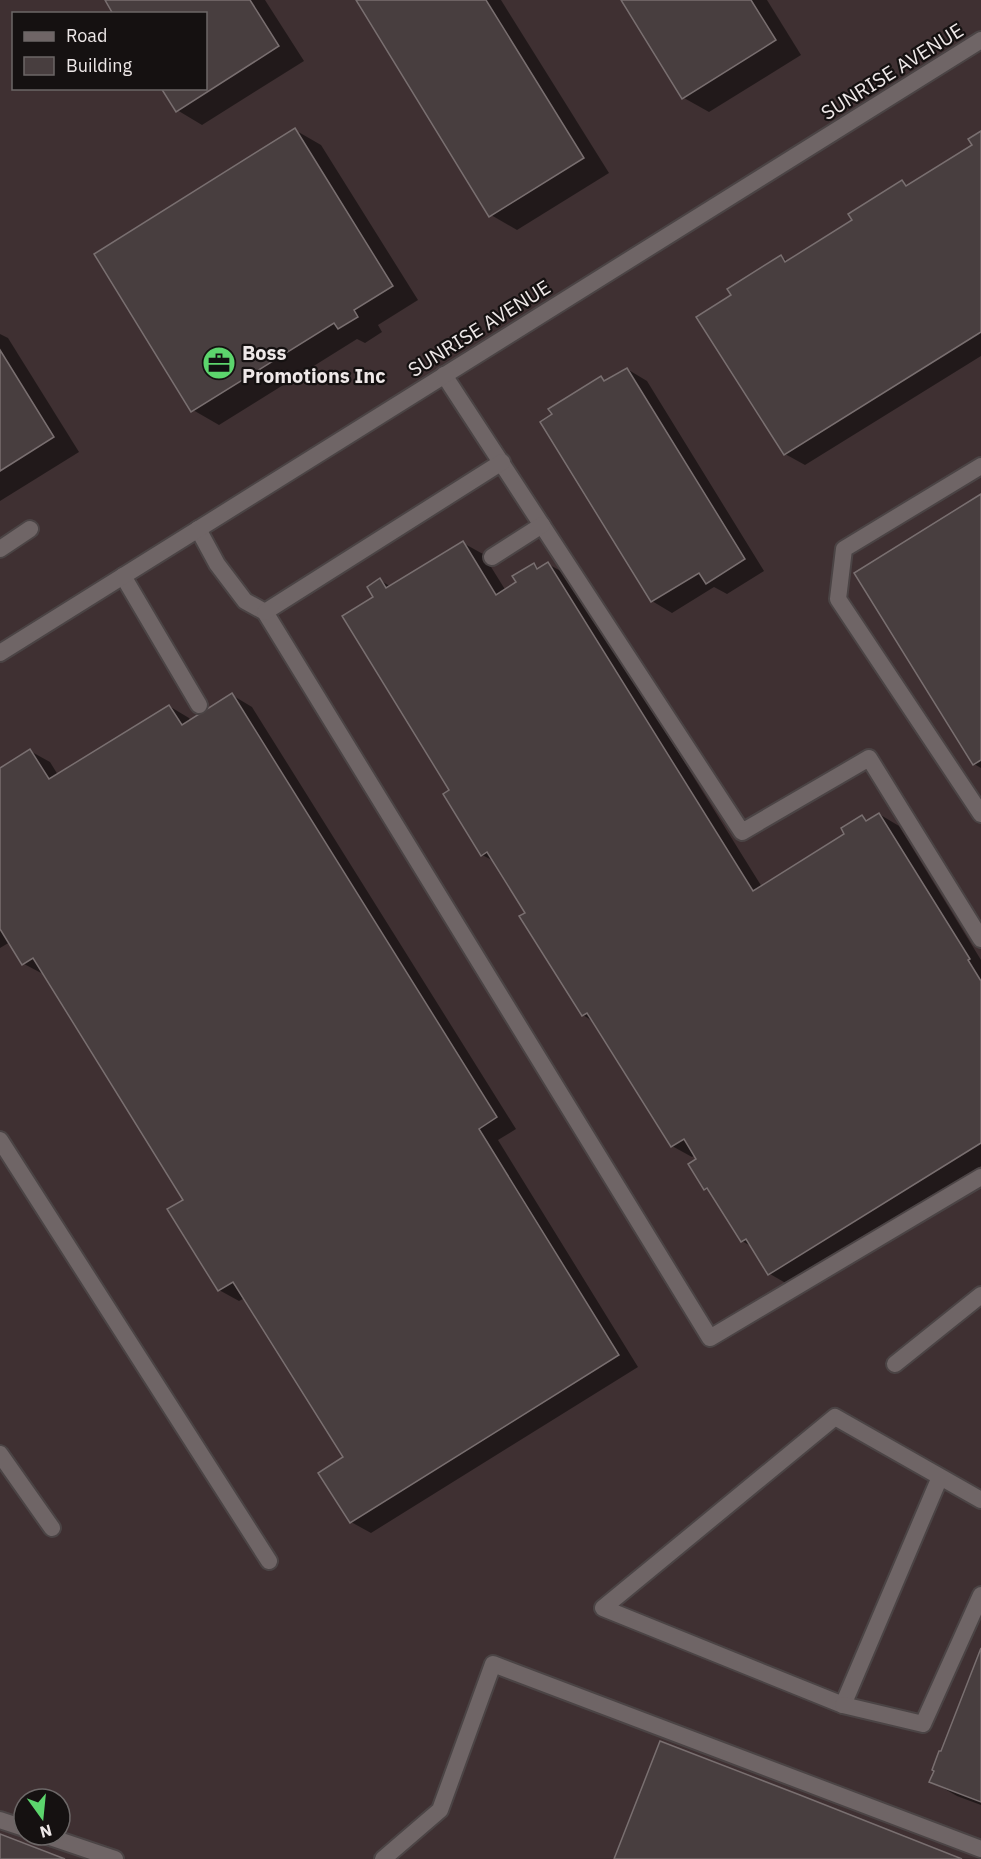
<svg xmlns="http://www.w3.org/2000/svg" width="981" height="1859" font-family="'IBM Plex Sans',sans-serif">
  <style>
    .built { fill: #3f3032; fill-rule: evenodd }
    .shadow { fill: #0007 }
    .building { fill: #483e3f; stroke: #796f70; stroke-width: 1.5 }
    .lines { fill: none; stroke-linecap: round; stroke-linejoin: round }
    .service-casing { stroke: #4b4445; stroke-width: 20 }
    .minor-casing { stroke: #4b4445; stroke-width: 20 }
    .service { stroke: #6f6566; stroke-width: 16 }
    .minor { stroke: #6f6566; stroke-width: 16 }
    .labels { text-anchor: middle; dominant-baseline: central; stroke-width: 4.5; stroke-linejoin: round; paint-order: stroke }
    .street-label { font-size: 20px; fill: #eee8e8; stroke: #151111 }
    .poi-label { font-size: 20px; font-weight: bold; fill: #eee8e8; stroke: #151111; text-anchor: start }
  </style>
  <rect width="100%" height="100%" fill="#302728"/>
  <path class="built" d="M 0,0 L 981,0 L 981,1859 L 0,1859 ZM 14,14 L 206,14 L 206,88 L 14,88 ZM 24,1799 L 60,1799 L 60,1835 L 24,1835 Z"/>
  <g class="shadow">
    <polygon points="107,0 265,0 304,61 202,125 177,110 206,88 206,14"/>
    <polygon points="358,0 501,0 609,173 517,230 491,215"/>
    <polygon points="623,0 767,0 801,55 709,112 684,98"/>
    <polygon points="295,130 321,145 418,300 378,325 382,332 365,343 357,339 219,425 193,410"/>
    <polygon points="981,133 981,356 805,465 785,454 733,296 781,257 788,261 854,221 902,182 909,186 974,146"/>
    <polygon points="0,334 8,338 79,452 0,501"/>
    <polygon points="627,369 647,381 764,571 727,594 714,587 672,613 652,601 601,378 607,382"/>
    <polygon points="981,496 981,768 974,764"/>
    <polygon points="463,543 483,554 506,591 518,583 534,565 540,569 548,564 568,575 762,887 846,835 862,817 869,821 879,814 899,826 981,960 981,1166 789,1285 770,1274 754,1248 742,1241 712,1192 705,1189 696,1155 692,1157 672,1146 594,1022 583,1015 527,913 496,862 482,855 452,791 375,598 380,580 391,587"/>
    <polygon points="232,695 252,707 516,1129 498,1140 638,1367 371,1533 351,1522 345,1458 245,1298 239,1301 219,1290 185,1200 45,975 24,964 10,942 0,948 0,770 30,751 50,762 58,775 169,706 189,718 191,721"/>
    <polygon points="981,1652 981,1805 957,1796 931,1781"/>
  </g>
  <g class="building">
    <polygon points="105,0 250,0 279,46 176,112 161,88 206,88 206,14 113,14"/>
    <polygon points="356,0 486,0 584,158 489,217"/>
    <polygon points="621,0 751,0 776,40 682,99"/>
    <polygon points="295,128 393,286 354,310 358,317 338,329 334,323 191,412 94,254"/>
    <polygon points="981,131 981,332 784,455 696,317 731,295 727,289 781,255 785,262 852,220 848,214 902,180 906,186 972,145 968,139"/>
    <polygon points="0,350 54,437 0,471"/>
    <polygon points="627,368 745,559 706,584 699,573 651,602 540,422 552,414 548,409 601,376 604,381"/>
    <polygon points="981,494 981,760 973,765 854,573"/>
    <polygon points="463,541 496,595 516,582 512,576 534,563 537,569 548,562 753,891 844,834 841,828 862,815 866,821 879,813 970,959 968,960 981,981 981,1143 768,1275 746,1239 741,1242 707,1188 704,1190 688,1164 696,1159 684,1139 671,1147 587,1013 582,1016 519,916 525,913 487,852 481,856 443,794 449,790 342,616 373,597 367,587 380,578 386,588"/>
    <polygon points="232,693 497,1117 479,1129 619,1355 350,1523 318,1473 343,1457 233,1282 218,1291 167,1209 183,1200 33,958 22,965 0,929 0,768 30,749 49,779 169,705 182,725"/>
    <polygon points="981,1648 981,1802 929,1782 934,1771 932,1770 939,1751 941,1751"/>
    <polygon points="660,1741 800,1795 962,1859 614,1859"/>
    <polygon points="0,1834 65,1859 0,1859"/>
  </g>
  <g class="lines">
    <g class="service-casing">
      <g id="service">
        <polyline points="444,375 742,832 869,758 981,939"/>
        <polyline points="981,466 844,549 838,599 981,814"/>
        <polyline points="198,529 217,564 245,601 265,612 710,1338 981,1177"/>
        <polyline points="0,549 30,529"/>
        <polyline points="492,557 542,525"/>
        <polyline points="123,576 199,705"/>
        <polyline points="265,612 502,462"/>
        <polyline points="0,1140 269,1561"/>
        <polyline points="895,1364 981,1295"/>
        <polyline points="0,1454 52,1528"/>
        <polyline points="940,1477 843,1705 603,1608 835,1417 981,1500"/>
        <polyline points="843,1705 923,1724 981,1595"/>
        <polyline points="0,1820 24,1828"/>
        <polyline points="44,1835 115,1859"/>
        <polyline points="383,1859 440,1810 493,1664 981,1849"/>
      </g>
    </g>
    <g class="minor-casing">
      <polyline id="minor" points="0,653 981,40"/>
    </g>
    <use href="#service" class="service"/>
    <use href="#minor" class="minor"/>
  </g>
  <defs>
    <g id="office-disc" transform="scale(1.725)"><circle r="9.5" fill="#5cd56d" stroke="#151111"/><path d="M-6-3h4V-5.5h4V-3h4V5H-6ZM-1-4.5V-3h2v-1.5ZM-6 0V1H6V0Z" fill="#111"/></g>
  </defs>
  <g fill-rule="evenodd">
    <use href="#office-disc" x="219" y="363"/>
  </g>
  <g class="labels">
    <g class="street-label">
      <text transform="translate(892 71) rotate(-32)">SUNRISE AVENUE</text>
      <text transform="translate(479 328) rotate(-32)">SUNRISE AVENUE</text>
    </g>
    <g class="poi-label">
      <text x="242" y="352">Boss<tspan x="242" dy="23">Promotions Inc</tspan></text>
    </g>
  </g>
  <rect x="12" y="12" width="195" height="78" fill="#151111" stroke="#6c6767" stroke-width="1.5"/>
  <rect x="24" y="32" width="30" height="9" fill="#6f6566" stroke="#6c6767" stroke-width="1.5"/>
  <text x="66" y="42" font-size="18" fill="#eee8e8">Road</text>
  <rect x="24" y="57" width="30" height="18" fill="#483e3f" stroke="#6c6767" stroke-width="1.5"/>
  <text x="66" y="72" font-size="18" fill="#eee8e8">Building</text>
  <g transform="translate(42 1817) rotate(165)"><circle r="28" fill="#151111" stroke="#6c6767" stroke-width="1.5"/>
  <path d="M0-4.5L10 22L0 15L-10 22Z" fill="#5cd56d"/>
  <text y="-9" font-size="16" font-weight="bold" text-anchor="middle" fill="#eee8e8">N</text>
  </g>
</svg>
